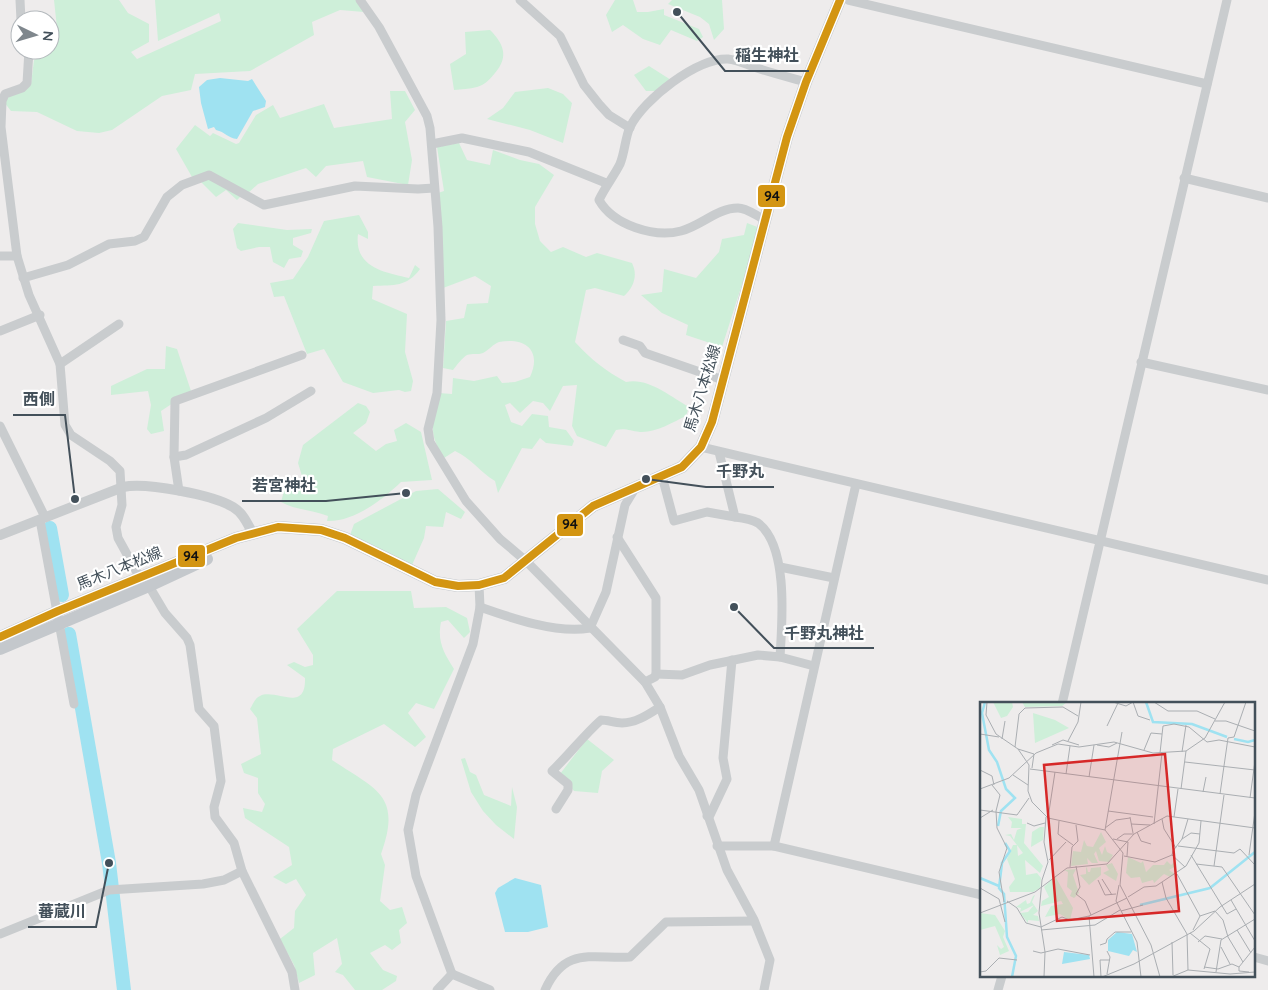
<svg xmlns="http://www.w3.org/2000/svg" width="1268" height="990" font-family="Quicksand,'Noto Sans JP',sans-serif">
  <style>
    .green { fill: #ceefd9 }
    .water { fill: #9fe2f1 }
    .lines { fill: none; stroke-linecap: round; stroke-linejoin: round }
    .river { stroke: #9fe2f1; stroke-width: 14 }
    .minor { stroke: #c9ccce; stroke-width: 9 }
    .tertiary { stroke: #c9ccce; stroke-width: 10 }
    .primary { stroke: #c4c8cc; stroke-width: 12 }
    .bus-1-casing { stroke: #fff; stroke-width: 11 }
    .bus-1 { stroke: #d39512; stroke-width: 8 }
    .labels { text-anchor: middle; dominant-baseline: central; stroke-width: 4.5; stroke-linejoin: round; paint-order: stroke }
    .street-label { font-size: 15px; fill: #43505a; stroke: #fff }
    .inset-river { fill: none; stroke: #9fe2f1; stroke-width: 2.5 }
    .inset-road { fill: none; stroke: #aaaeb2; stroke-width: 1 }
    .view { fill: #d62828; fill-opacity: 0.15; stroke: #d62828; stroke-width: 2.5 }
    .inset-edge { fill: none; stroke: #43505a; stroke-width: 2.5 }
    .leader { fill: none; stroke: #43505a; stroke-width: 2 }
    .callout-dot { fill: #43505a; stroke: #fff; stroke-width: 2 }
    .callout-label { font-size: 16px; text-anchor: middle; font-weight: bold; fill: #43505a; stroke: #fff; stroke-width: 4.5; stroke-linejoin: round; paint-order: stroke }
    .line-badge { stroke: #fff; stroke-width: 2 }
    .pale-badge-label { font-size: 14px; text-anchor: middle; font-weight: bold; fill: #111 }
  </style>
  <rect width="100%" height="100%" fill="#eeecec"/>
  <g class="green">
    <polygon points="54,0 119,0 128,13 149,24 149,42 131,52 137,59 221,21 219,13 158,41 155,0 357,0 364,12 340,10 312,22 314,35 250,71 195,74 191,90 162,96 112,130 99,133 77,131 37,112 11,111 4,102 11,94 31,84 34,60 46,55 50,50 57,28"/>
    <polygon points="615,0 633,0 637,12 648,12 664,9 664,15 699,29 703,37 697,41 671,30 660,45 643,39 623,25 612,32 606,15"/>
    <polygon points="672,0 722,0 724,29 714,40 709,24 700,17 668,4"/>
    <path d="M 490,30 C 504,44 509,57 495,73 C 490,79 485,85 477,87 C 470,89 461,89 454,90 L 450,64 L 466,54 L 465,32 Z"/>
    <polygon points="649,66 671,80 658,91 646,91 634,75"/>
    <polygon points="548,88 563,94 572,103 563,143 530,130 487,119 503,108 515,92"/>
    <polygon points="390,91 405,91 415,110 405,122 412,160 408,185 367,177 363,161 326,166 316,177 306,168 258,184 247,194 209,172 192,177 176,149 195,125 210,136 213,133 236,144 239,143 256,115 273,105 280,118 324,104 334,128 392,119"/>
    <path d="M 459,143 L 467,160 L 490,165 L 493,150 L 520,160 L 539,164 L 554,175 L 535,207 L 535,224 L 540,241 L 551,252 L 563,247 L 586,257 L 597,253 L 632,263 C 638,275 634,287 624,296 L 595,288 L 586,290 L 575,342 C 592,360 604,370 626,382 C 648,377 671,397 689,407 L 686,416 C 673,422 656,433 640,432 C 630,431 626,428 616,430 L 606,447 L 577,436 L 572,426 L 577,385 L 563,386 L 550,411 L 543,403 L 533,401 L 520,413 L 510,403 L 505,405 L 511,422 L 522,426 L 532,414 L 548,416 L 549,427 L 566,430 L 574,441 L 572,446 L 546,443 L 540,438 L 532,449 L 522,448 L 498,493 L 495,481 C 480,472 471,458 455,451 L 444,458 C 427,432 433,422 439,393 L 452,394 L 453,378 L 474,381 L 497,376 L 502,383 L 515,382 L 530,377 C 542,351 526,337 499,342 C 493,344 489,350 483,353 C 478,355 472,353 467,355 C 462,358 457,365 453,370 L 443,368 L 446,321 L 464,318 L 467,304 L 488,303 L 491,286 L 475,276 L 443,288 L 438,193 L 444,191 L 437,147 Z"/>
    <polygon points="209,176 242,195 237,200 226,190 216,197 200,181"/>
    <path d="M 359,215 L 368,232 L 368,239 L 358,234 C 354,267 383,272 409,278 L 415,265 L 420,269 C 407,287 394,285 373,286 L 372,299 L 407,314 L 405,352 L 413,381 L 411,391 L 405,392 L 399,390 L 373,393 L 343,382 L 324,349 L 307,354 L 284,296 L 274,297 L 270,283 L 293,279 L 308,257 L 324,221 Z"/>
    <polygon points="238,223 287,230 312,229 311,233 293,238 293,245 303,251 301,257 289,259 284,268 273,262 270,247 259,247 241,251 237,248 233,229"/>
    <polygon points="747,223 760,228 722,347 686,335 688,325 662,313 641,295 662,292 664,269 696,278 719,252 722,239 744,235"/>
    <polygon points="166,346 177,349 191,391 161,411 164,431 151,434 147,429 151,405 148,391 111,395 111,386 147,369 165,369"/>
    <path d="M 358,403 L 366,406 L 370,412 L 366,423 L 353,433 L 376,451 L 386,444 L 397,441 L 394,430 L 406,423 L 421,432 L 432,480 L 401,482 C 382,500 354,522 327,521 L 328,516 C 313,510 295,510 281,502 L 284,491 L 302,476 L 298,463 L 303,445 Z"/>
    <polygon points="438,489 465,512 461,519 446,512 443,527 426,526 424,538 412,565 350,535 354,524 416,491"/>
    <path d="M 337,591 L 411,591 L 414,608 L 446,607 L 467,618 L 470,632 L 464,638 L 448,620 L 441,622 C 437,642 444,653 454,669 L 434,709 L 416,703 L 408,713 L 426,737 L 415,747 L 384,724 L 333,749 L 332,760 C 377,790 402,795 381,854 L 385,865 L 380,901 L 390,910 L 402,907 L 407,923 L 399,930 L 401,943 L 392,950 L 385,945 L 370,953 L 383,970 L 397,976 L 396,981 L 382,990 L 355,990 L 343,975 L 335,972 L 342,964 L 337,938 L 313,953 L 315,975 L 299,983 L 294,965 L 280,939 L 294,928 L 295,911 L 306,895 L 296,879 L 286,884 L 273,877 L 292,865 L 289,847 L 245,818 L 243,808 L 262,812 L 265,804 L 258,793 L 258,778 L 244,773 L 241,764 L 261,754 L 257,718 L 250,709 C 253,704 255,698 260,696 C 276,688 306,714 305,678 L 287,665 L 294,662 L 305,667 L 313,665 L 313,655 L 297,629 Z"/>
    <polygon points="587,739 614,760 602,771 598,793 574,791 560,774"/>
    <polygon points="465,758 470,772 476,775 484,795 511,806 512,787 517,807 514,839 496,825 483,811 471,792 461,759"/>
  </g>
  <g class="water">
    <path d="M 220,78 L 248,81 L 252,79 L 266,101 L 265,107 L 253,111 L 237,139 C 228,138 225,132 216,130 L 214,127 L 208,129 L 201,103 L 199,87 L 207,80 Z"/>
    <polygon points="515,878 541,885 548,927 528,932 505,932 495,893 498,888"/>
  </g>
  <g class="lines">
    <g class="river">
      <polyline points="50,528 62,595"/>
      <polyline points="69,634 109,863 124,990"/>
    </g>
    <g class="minor">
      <polyline points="20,0 21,20"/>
      <polyline points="360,0 379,27 427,116 430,128 438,227 441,320 437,393 428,429 430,442 466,501 500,539 526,561 645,682 660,707 679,756 699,790 727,870 754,920 770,960 764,990"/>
      <polyline points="520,0 560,36 584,85 599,104 609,115 630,128"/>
      <polyline points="848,0 1207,84"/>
      <polyline points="29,50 27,83 22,88 5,94 2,101 1,127 17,256 29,295 60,364 65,425 71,435 110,461 120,471 122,505 116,527 118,538 140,578"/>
      <polyline points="432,144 462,138 529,152 606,183"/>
      <polyline points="1184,178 1268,198"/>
      <path d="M 766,220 C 757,217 748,208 738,208 C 717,208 701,226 681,231 C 654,238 613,225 599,200 C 605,187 614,176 620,164 C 625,152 625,138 630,127 C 644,99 697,58 728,59 C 738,60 745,64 754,67 C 771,73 788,77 806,82"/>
      <polyline points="0,256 17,256"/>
      <polyline points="23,278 68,265 109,244 135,241 144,237 167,197 182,185 209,175 264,205 355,186 418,189 434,188"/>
      <polyline points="0,331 40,315"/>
      <polyline points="623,340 640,346 645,353 723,380"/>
      <polyline points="1141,362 1268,390"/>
      <polyline points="60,364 119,324"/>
      <polyline points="0,426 45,517"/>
      <polyline points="701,447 1268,580"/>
      <path d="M 719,452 L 735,517 C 743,518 751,519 758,523 C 789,546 782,623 780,657"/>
      <polyline points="174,457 186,455 266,418 311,391"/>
      <polyline points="662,476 674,521 707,512 735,517"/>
      <polyline points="179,491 174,457 175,401 302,355"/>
      <polyline points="40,520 74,704"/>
      <polyline points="617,537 656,598 656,674 655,677 645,682"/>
      <polyline points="780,567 834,578"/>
      <polyline points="149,586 165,613 187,638 190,645 199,709 214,726 221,781 214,807 215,817 234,843 242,871 292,972 295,990"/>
      <path d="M 480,607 C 511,618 557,634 590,628 L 606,592 L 625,505 L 636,487"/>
      <polyline points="656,674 682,675 710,665 758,655 780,657 814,666"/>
      <polyline points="1062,704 1227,0"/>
      <path d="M 556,809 L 568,790 L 568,784 L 552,771 C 569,755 583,736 601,720 C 608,720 614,723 622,723 C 636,723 649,714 660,707"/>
      <polyline points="707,816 710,815 727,779 723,758 732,660"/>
      <polyline points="717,846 774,846 982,895"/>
      <polyline points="774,846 856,484"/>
      <polyline points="0,934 109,890 203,884 224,880 242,871"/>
      <polyline points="1254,957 1268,961"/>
      <polyline points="452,974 416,876 408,830 416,795 473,644 480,607 479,585"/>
      <polyline points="437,990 452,974 490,990"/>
      <path d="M 545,990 C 565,946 592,959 630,957 L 666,922 L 754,921"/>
      <polyline points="998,990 1002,976"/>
    </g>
    <path class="tertiary" d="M 0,535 L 123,487 C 146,482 213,495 233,507 C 243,513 247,523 252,532"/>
    <g class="primary">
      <polyline points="0,637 58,611 236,538 278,527 321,530 345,538 435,582 458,586 479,585 504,578 593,506 682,467 701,447 712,422 787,137 806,82 840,0"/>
      <polyline points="0,649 149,586 207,559"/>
    </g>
    <g class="bus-1-casing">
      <polyline id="bus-1" points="0,637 58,611 236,538 278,527 321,530 345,538 435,582 458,586 479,585 504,578 593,506 682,467 701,447 712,422 787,137 806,82 840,0"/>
    </g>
    <use href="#bus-1" class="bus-1"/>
  </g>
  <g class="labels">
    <g class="street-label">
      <text transform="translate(702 388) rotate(-73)">馬木八本松線</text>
      <text transform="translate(119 568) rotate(-22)">馬木八本松線</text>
    </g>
  </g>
  <g transform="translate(980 702)">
    <rect width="275" height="275" fill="#eeecec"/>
    <path d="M 13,0 L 32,0 L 33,5 L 27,14 L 21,16 ZM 42,0 L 87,0 L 82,4 L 45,5 ZM 53,11 L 75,18 L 89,26 L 55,41 ZM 28,115 L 42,117 L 42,122 L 46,122 L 44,141 L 63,164 L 60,171 L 45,158 L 46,173 L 57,171 L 61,176 L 60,186 L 53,190 L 30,190 L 29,185 L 35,177 L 27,157 L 33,143 L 37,143 L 38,154 L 43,151 L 30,134 L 25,133 L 31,132 L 34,138 L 37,128 L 42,126 L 31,126 L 32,120 ZM 60,125 L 64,125 L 63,138 L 51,145 L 52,130 ZM 121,130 L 126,140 L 119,146 L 122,153 L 125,144 L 127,150 L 133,153 L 129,160 L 119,159 L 116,149 L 114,152 L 118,161 L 112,161 L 107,156 L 108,162 L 91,164 L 93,149 L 101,150 L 104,138 L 107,144 L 113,145 ZM 148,155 L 161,161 L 163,159 L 166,170 L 173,163 L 184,163 L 187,159 L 191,163 L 194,160 L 196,164 L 189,168 L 195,172 L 190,175 L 184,172 L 174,181 L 173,178 L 162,181 L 160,175 L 151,176 L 146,171 ZM 132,161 L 138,172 L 136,179 L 123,171 L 129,168 L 126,163 ZM 106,165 L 107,166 L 108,170 L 110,170 L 111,166 L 121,165 L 121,173 L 109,183 L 100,173 L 106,172 ZM 96,167 L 93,173 L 99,191 L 94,196 L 90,194 L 92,189 L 87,185 L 88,170 L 84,168 ZM 75,174 L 93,206 L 90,218 L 80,212 L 65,215 L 71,204 L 83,202 L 77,192 L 81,199 L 61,204 L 62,199 L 69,195 L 64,185 ZM 55,193 L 52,200 L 58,209 L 53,213 L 58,214 L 59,219 L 48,218 L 48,221 L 40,211 L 48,210 L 54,203 L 40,210 L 41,206 L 36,205 L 46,198 L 47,202 L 50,201 L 53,194 L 55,193 L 58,194 ZM 0,211 L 15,213 L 25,229 L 23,235 L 29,249 L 20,253 L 17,243 L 21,247 L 24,245 L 15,224 L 0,228 Z" fill="#ceefd9"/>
    <path d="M 137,230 L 152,232 L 157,250 L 153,248 L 149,254 L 128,249 L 128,238 ZM 84,250 L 109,253 L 110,257 L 82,262 Z" fill="#9fe2f1"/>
    <path class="inset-river" d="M 5,0 L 2,11 L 9,48 L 17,60 L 26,87 L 35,96 L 21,109 L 18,124M 166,0 L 173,20 L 212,22 L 247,35M 254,37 L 268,40 L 275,38M 25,141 L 30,149 L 22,161 L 19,186 L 24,192 L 27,235 L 36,254 L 32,275M 0,176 L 19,184M 160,203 L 230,186 L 275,150"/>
    <path class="inset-road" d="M 7,0 L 6,13 L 16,32 L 38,47 L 49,63 L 48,89 L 52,100 L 68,116 L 125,128 L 143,151 L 140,183 L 171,243 L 180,275M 133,0 L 146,4 L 153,0 L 158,14 L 170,18M 174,0 L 188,9 L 217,9 L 235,17M 235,19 L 246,19 L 275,29M 127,24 L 138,1M 0,32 L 19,35M 22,37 L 25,19M 88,39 L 98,20 L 101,0M 72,43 L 83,38 L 99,43M 117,43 L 129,45 L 137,41M 35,45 L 39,12 L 45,6 L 83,5 L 98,14M 38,47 L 54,52 L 52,66M 164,48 L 171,31 L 182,32M 202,50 L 206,23M 180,51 L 183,24 L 194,22 L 209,25 L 227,40 L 239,38 L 275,45M 205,60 L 275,68M 50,67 L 275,96M 0,68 L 12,74 L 14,83M 86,72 L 90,44M 33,73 L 48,83M 109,75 L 114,43M 12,83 L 20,93 L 16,109M 0,87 L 29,76 L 56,51 L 78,42 L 99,45 L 134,40 L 173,51 L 206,49 L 225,36 L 245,0M 201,87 L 206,49M 223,90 L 226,75M 240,92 L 248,36 L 254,35 L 266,0M 270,96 L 275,59M 0,108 L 37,113 L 49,96M 16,109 L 17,126 L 27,146 L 19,170 L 24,200M 128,109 L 173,115M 150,115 L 153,131M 194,115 L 198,87M 0,116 L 13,108M 68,116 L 75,70M 182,117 L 184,127 L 196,146M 79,119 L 78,132 L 93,143M 47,121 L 54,124 L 65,121M 151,122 L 170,123M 174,122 L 182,51M 125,126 L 136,118 L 150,116M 125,128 L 142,30M 157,130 L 161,139 L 171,142M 133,137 L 148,140 L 147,154M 137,137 L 144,132 L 154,132M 202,137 L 208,117M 198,144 L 254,151 L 260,147 L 275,163M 211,153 L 247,212 L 256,207M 269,153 L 275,110M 144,154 L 175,160 L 192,153M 69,158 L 86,140M 216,162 L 242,165 L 275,213M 96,164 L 100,185 L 96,192 L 105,199 L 111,213M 234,164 L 244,93M 90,165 L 92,145 L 98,139 L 96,123M 205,165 L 192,153 L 193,149 L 202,137 L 211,131 L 220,132M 197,172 L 220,214M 122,177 L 132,193M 118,178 L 125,193 L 136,192M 182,180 L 186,196 L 207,232 L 208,268M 139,183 L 136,199 L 157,240 L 161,275M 0,186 L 19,197 L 25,220M 148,195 L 164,185 L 176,184 L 206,164 L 219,141 L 221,119M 251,198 L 275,239M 27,199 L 37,206 L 46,221 L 61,225 L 82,215 L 90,218 L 109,214 L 147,196M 141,209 L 163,203M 0,211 L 55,190 L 87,166 L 127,162 L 154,132 L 187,114 L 275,126M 109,214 L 114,275M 61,228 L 115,223 L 140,208M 213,228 L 220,214 L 235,209 L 243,218 L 248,235 L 263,260M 257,228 L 271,251M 210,231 L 230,247M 192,240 L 193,273M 218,240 L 225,234 L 242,237M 120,243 L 126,241 L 127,237 L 135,230 L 151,230M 241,245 L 250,262M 53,249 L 61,251 L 78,247 L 110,253M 224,265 L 238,267 L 252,262 L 259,265 L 259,269 L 269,270M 259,265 L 275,245M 224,267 L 230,247M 0,270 L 6,269 L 19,256 L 37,258M 236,270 L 241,238 L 275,217M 127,272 L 130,255 L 127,249M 64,275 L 65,250 L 59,211 L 62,178 L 68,160 L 64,140 L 66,115M 121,275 L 120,258 L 130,258M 122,275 L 154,262 L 214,229 L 240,205 L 275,182M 191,275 L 208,268 L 250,272 L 275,270"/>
    <path class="view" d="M 185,52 L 199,209 L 77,219 L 64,63 Z"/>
    <rect width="275" height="275" class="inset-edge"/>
  </g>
  <path class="leader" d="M677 12L725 71H809M75 499L65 415H13M646 479L706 487H774M406 493L326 501H242M734 607L774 648H874M109 863L96 927H28"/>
  <g class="callout-dot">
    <circle cx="677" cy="12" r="5"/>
    <circle cx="75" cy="499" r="5"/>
    <circle cx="646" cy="479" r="5"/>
    <circle cx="406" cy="493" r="5"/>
    <circle cx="734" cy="607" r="5"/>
    <circle cx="109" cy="863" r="5"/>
  </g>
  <g class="callout-label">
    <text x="767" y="61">稲生神社</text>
    <text x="39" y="405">西側</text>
    <text x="740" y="477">千野丸</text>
    <text x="284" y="491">若宮神社</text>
    <text x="824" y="639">千野丸神社</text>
    <text x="62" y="917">蕃蔵川</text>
  </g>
  <g class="line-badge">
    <rect x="757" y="184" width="29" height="24" rx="5" fill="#d39512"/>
    <rect x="556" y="513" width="28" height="24" rx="5" fill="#d39512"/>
    <rect x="177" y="544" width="29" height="24" rx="5" fill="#d39512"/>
  </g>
  <g class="pale-badge-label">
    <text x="772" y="201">94</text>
    <text x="570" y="529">94</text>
    <text x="191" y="561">94</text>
  </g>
  <g transform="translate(35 35) rotate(95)"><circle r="24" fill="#ffffff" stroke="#b4b9bd"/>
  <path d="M0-4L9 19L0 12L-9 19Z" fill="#7f878d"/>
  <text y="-8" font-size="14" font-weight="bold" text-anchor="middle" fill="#43505a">N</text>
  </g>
</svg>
